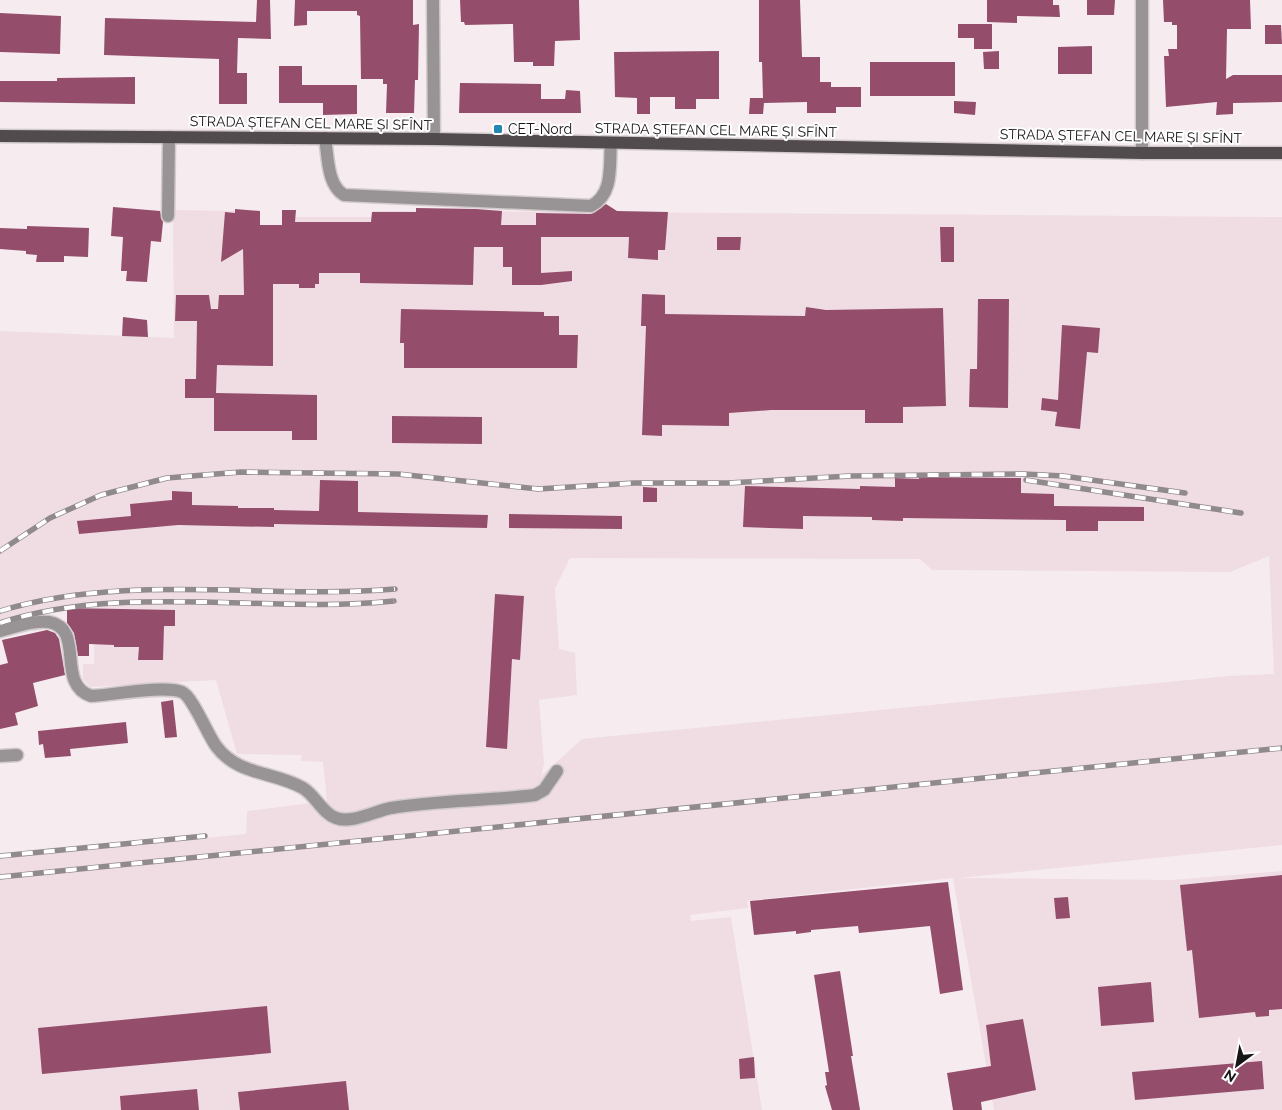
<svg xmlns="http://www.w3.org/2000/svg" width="1282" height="1110" font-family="Raleway,sans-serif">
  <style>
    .built { fill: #efdde3; fill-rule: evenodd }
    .building { fill: #944e6c }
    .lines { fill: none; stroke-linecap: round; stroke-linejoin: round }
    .minor-casing { stroke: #d2cacc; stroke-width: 15 }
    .major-casing { stroke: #d2cacc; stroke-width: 15 }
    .minor { stroke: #989495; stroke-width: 12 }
    .major { stroke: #524b4e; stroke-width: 12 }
    .rail-casing { stroke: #918a8c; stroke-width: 5.5 }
    .rail { stroke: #fff; stroke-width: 4; stroke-dasharray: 11; stroke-linecap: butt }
    .poi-dot { fill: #2288b1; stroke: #fff; stroke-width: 2 }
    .labels { text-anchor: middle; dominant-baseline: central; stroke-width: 4; stroke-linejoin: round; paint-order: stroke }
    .street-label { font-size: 14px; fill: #181516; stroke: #fff }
    .poi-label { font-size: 14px; fill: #181516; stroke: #fff; text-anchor: start }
  </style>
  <rect width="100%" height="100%" fill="#f6ecef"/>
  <path class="built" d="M 173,210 L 236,211 L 243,224 L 244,282 L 288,217 L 372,217 L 373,211 L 415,211 L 414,241 L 449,211 L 1282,217 L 1282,845 L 960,878 L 1173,880 L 1282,871 L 1282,1110 L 994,1110 L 953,878 L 747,901 L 748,908 L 690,915 L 691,921 L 731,917 L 762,1110 L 0,1110 L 0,858 L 246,834 L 247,811 L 327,801 L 323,762 L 301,761 L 302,755 L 237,754 L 216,680 L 90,687 L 83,679 L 83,664 L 94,664 L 95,606 L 67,606 L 24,616 L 0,625 L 0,331 L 174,338 ZM 1269,556 L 1274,674 L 1229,676 L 582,739 L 541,776 L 544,764 L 539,700 L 577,695 L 575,653 L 559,649 L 555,589 L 570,558 L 920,559 L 932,570 L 1230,572 Z"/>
  <g class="building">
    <polygon points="257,0 270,0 271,39 238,38 237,73 247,73 247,104 219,104 219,59 104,55 105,18 256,22"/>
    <polygon points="295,0 413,0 413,25 419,24 418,80 415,80 414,113 386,113 387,84 383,84 383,79 361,79 360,16 357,15 357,11 307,11 307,25 294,26"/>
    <polygon points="460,0 579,0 580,40 555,41 554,66 533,66 533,62 514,62 513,24 465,25 464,22 461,22"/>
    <polygon points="759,0 800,0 802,57 820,57 820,82 831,82 831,87 861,87 861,107 836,107 836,113 807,113 807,102 764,103 763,114 749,114 750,98 763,98 762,62 759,62"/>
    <polygon points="987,0 1053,0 1053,5 1059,5 1060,17 1017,16 1017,23 987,22"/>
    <polygon points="1087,0 1115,0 1114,15 1087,15"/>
    <polygon points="1163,0 1250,0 1251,29 1227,29 1226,79 1233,75 1282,75 1282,102 1233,103 1233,114 1216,115 1217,102 1166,107 1164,56 1169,56 1168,49 1177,49 1177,25 1172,25 1172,22 1164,22"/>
    <polygon points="0,13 61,16 60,54 0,52"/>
    <polygon points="958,24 992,24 992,49 974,49 974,38 958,38"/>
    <polygon points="1265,25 1281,25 1282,44 1265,44"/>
    <polygon points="1092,46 1092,74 1058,74 1058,47"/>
    <polygon points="719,51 719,99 696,99 696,109 675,109 675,97 650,97 650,114 637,114 637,98 615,97 614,52"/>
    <polygon points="999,51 999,69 984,69 983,52"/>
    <rect x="870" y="62" width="85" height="34"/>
    <polygon points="279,66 302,66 302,85 357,85 357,114 323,115 323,103 279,103"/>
    <polygon points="135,77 135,104 0,102 0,81 57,81 57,78"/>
    <polygon points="460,83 541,84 541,99 565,99 566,90 580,91 581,113 459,113"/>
    <polygon points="954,101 976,102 975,115 954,113"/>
    <polygon points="606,204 617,211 668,212 665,250 658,250 658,260 628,258 629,237 541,237 541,273 572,271 572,281 541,285 512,285 512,267 503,267 503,247 474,247 473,285 360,283 360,273 319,273 319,284 315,284 315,288 299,288 299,284 273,284 273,366 217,365 216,393 317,395 317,440 292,440 292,431 214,431 214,398 185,398 185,379 196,379 197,321 175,321 176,295 209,295 211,309 218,309 219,295 244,295 243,249 221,262 225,212 235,213 235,209 260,211 260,225 282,225 282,210 296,210 295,222 371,222 372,212 416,212 416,208 476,209 502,211 501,225 536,225 536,213 591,214"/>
    <polygon points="113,207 160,211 163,222 161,242 151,241 147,282 126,281 127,271 121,271 123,237 111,236"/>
    <polygon points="27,226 89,228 88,257 64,256 64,262 36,262 37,255 26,254 26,251 0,249 0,228 27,229"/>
    <polygon points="940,227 954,227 954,262 941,262"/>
    <polygon points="717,237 741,237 740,250 717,250"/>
    <polygon points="642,294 665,295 665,314 805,316 806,307 826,310 943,308 946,406 903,407 903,423 865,423 865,410 771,410 729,413 729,426 662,425 662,436 642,435 646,326 641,326"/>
    <polygon points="978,299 1009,299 1008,408 969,407 970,369 977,369"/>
    <polygon points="401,309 544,312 544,316 559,316 559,335 578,335 577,368 404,368 404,343 400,343"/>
    <polygon points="123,317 147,320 148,337 122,336"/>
    <polygon points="1062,325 1100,328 1098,353 1087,352 1080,429 1055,426 1057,412 1041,410 1042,398 1058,400"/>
    <polygon points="392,416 482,417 482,444 392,443"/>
    <polygon points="919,477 1021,478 1021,493 1054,494 1054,506 1144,507 1144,521 1098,521 1098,531 1066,531 1066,520 903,518 903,521 872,520 872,517 803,516 803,529 743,527 745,486 860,489 860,486 895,487 895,478 919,479"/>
    <polygon points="320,480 358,481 358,512 488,515 487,528 274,524 274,527 178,525 79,534 77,521 131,516 130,504 172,500 172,491 192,492 192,505 238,506 238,508 274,508 274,510 319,511"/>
    <polygon points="643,487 657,488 657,502 643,502"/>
    <polygon points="509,514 622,516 622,529 509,528"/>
    <polygon points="495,594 524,596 520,660 512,659 507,749 486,747"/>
    <polygon points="67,608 175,610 175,626 164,626 163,660 138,660 139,647 114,647 114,645 89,644 89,656 78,656 74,633 67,623"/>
    <polygon points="47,630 55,633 59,639 65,675 33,683 38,706 15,713 18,725 0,729 0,665 8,663 2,640"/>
    <polygon points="173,700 177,737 165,738 161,702"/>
    <polygon points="126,722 128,743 70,749 71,756 45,758 43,744 39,745 38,731"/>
    <polygon points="1282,875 1282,1009 1269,1010 1269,1016 1256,1017 1255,1012 1199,1018 1192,950 1187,951 1180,885"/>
    <polygon points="948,882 963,990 940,994 930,926 859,933 858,926 811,930 811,932 796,934 796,931 754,935 750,901"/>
    <polygon points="1068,897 1070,918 1056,919 1054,898"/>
    <polygon points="840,971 853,1056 851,1056 860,1110 832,1110 825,1086 827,1085 825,1072 829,1072 814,975"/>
    <polygon points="1151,982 1154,1022 1101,1026 1098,987"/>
    <polygon points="267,1006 271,1053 42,1074 38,1028"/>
    <polygon points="1023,1019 1036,1090 981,1102 982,1110 953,1110 947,1073 991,1066 986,1025"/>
    <polygon points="754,1057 755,1078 740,1079 739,1059"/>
    <polygon points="1262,1061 1264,1089 1135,1100 1132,1072"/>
    <polygon points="346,1081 349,1110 240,1110 238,1092"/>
    <polygon points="197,1089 199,1110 121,1110 120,1096"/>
  </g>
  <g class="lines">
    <g class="minor-casing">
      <g id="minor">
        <polyline points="433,0 434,139"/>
        <polyline points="1142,0 1142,153"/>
        <path d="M 325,138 C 328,156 327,185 344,195 L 591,206 C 614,194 609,166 611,143"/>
        <polyline points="168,216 169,137"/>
        <path d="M 0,631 C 15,627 34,620 49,622 C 86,629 55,684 91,696 C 111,695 166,685 182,692 C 192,696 208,735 216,746 C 238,776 273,771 303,788 C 316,796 322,813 336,818 C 352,824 375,811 391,808 C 439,800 488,801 535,795 L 544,790 L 557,771"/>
        <polyline points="0,756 17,755"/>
      </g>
    </g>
    <g class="major-casing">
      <polyline id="major" points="0,136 434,139 1142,153 1282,153"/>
    </g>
    <use href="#minor" class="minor"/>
    <use href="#major" class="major"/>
    <g class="rail-casing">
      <g id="rail">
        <polyline points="1026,480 1241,513"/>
        <polyline points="0,551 50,518 101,495 167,478 241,472 398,474 538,489 634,483 728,483 850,476 1024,474 1063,476 1185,493"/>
        <path d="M 0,611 C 129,572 264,600 395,589"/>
        <path d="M 0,623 C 123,583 266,614 394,601"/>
        <polyline points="0,856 205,836"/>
        <polyline points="0,877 1282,748"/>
      </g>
    </g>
    <use href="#rail" class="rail"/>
  </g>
  <rect class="poi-dot" x="493" y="124" width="10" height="10" rx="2.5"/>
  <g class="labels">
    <g class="street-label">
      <text transform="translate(311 123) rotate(1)">STRADA ȘTEFAN CEL MARE ȘI SFÎNT</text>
      <text transform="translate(716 130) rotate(1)">STRADA ȘTEFAN CEL MARE ȘI SFÎNT</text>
      <text transform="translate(1121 136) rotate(1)">STRADA ȘTEFAN CEL MARE ȘI SFÎNT</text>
    </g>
    <g class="poi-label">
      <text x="508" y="129">CET-Nord</text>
    </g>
  </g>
  <g transform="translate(1237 1065) rotate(212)" stroke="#ffffff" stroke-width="4" paint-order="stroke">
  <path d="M0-4L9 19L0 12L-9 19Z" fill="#181516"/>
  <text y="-8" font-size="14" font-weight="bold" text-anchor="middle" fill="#181516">N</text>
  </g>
</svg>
